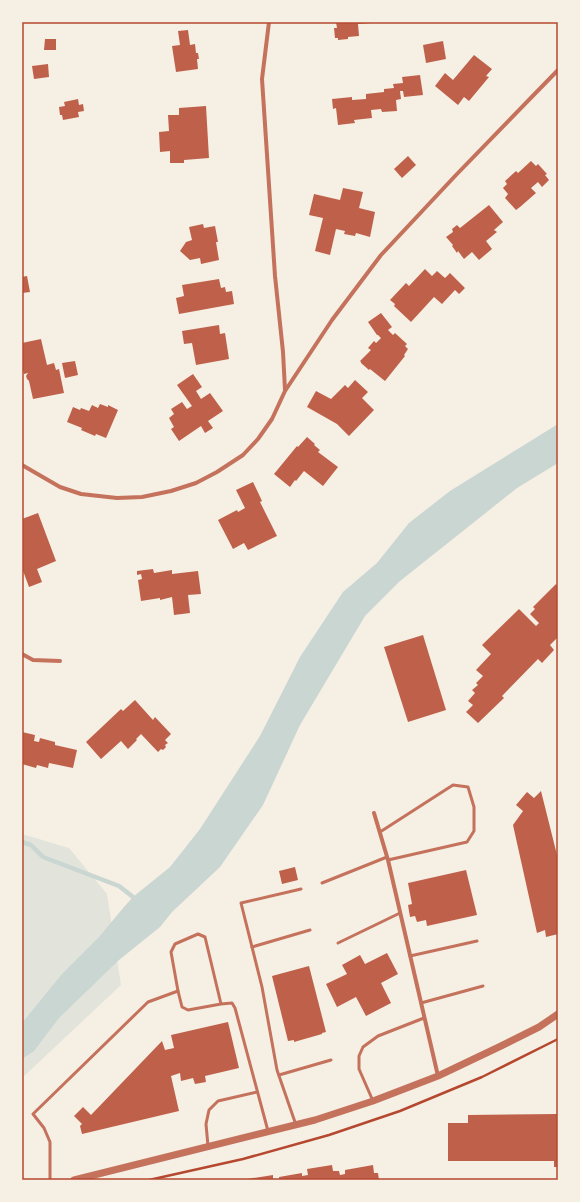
<svg xmlns="http://www.w3.org/2000/svg" width="580" height="1202" font-family="'Golos Text',sans-serif">
  <style>
    .green { fill: #e2e4dc }
    .water { fill: #c9d6d2 }
    .lines { fill: none; stroke-linecap: round; stroke-linejoin: round }
    .stream { stroke: #c9d6d2; stroke-width: 4.5 }
    .building { fill: #bf614a }
    .path { stroke: #b5482f; stroke-width: 2.5 }
    .service { stroke: #c5725c; stroke-width: 3 }
    .minor { stroke: #c5725c; stroke-width: 4 }
    .tertiary { stroke: #c5725c; stroke-width: 7 }
    .neatline { fill: none; stroke: #b5482f; stroke-width: 1.5 }
  </style>
  <rect width="100%" height="100%" fill="#f6efe4"/>
  <polygon class="green" points="22,834 69,848 107,894 121,985 22,1078"/>
  <polygon class="water" points="558,424 558,463 517,488 400,581 365,616 300,725 263,805 220,867 172,912 160,927 119,960 59,1018 34,1051 22,1059 22,1023 62,974 99,937 124,907 133,897 170,867 200,829 260,736 300,657 343,592 377,563 409,523 450,491"/>
  <g class="lines">
    <polyline class="stream" points="22,842 31,845 43,857 119,886 133,897 135,901"/>
  </g>
  <g class="building">
    <polygon points="336,22 370,22 371,23 358,24 359,36 348,37 348,39 338,40 338,38 335,38 334,28 337,28"/>
    <polygon points="188,30 190,45 195,44 196,53 198,53 199,59 197,59 198,69 176,72 172,46 180,45 178,31"/>
    <polygon points="45,39 56,39 56,50 44,50"/>
    <polygon points="443,41 446,59 426,63 423,45"/>
    <polygon points="474,55 492,69 486,76 489,77 469,101 464,97 458,105 435,86 445,73 453,80"/>
    <polygon points="48,64 49,77 34,79 32,66"/>
    <polygon points="420,75 423,95 404,97 403,91 400,91 401,99 396,100 397,111 382,112 381,109 371,110 372,118 354,120 355,123 338,125 336,108 333,109 332,99 352,97 352,100 366,99 366,94 384,92 384,89 394,88 393,84 403,83 402,77"/>
    <polygon points="78,99 79,105 83,104 84,111 78,112 79,117 63,120 62,115 60,115 59,107 65,106 64,102"/>
    <polygon points="206,106 209,158 184,160 184,163 170,163 170,151 160,152 159,132 169,131 168,115 179,115 179,108"/>
    <polygon points="408,156 416,165 402,178 394,169"/>
    <polygon points="531,161 536,166 538,164 547,174 545,175 549,180 542,187 538,182 531,188 536,193 520,207 516,210 505,198 508,194 503,188 507,184 505,181 516,171 518,173"/>
    <polygon points="343,188 363,192 359,208 375,212 370,237 356,233 355,236 344,234 345,231 336,229 330,255 315,251 323,218 309,215 314,194 340,200"/>
    <polygon points="489,205 503,222 494,230 497,232 486,241 492,249 479,260 472,252 464,259 458,251 457,253 452,246 453,245 446,237 453,232 452,229 457,225 460,228"/>
    <polygon points="203,224 204,228 215,226 218,242 216,242 219,260 201,264 200,258 190,260 180,251 186,242 192,240 189,227"/>
    <polygon points="425,269 432,276 437,271 445,278 450,273 465,288 459,294 455,290 442,304 434,297 411,322 394,306 395,304 390,300 406,283 409,286"/>
    <polygon points="27,276 30,292 22,293 22,277"/>
    <polygon points="219,279 221,288 225,287 226,292 232,291 234,304 179,314 176,298 184,296 182,285"/>
    <polygon points="381,313 392,327 388,330 393,335 395,333 407,344 405,346 408,349 404,355 405,356 385,381 370,369 369,370 361,363 361,362 360,361 371,350 368,348 374,341 376,343 381,338 378,335 377,335 368,322"/>
    <polygon points="219,325 220,334 225,333 229,359 196,365 192,343 184,344 182,331"/>
    <polygon points="41,339 47,365 54,363 56,370 59,369 64,393 33,399 29,381 27,379 26,376 28,373 24,374 22,366 22,357 23,357 22,343"/>
    <polygon points="75,361 78,375 65,378 62,363"/>
    <polygon points="193,374 202,387 196,391 201,399 210,393 223,411 208,421 213,428 205,433 201,426 179,441 171,429 174,427 169,418 174,414 171,409 182,402 187,409 192,406 177,385"/>
    <polygon points="355,380 368,392 362,398 374,410 349,436 337,424 307,407 316,391 331,399 345,385 348,388"/>
    <polygon points="100,404 108,407 108,405 118,410 106,438 96,434 95,436 81,430 82,428 67,422 73,407 80,410 81,408 89,411 92,405 98,408"/>
    <polygon points="307,437 315,444 314,445 320,450 318,452 338,467 323,486 304,471 296,481 295,480 290,487 274,474 297,446 298,447"/>
    <polygon points="253,482 262,501 260,502 277,536 248,550 244,543 233,549 218,520 237,510 238,512 245,508 236,490"/>
    <polygon points="38,513 56,561 37,569 42,582 29,587 22,568 22,519"/>
    <polygon points="153,569 154,573 172,570 172,574 198,571 201,594 188,595 190,613 174,615 172,597 160,600 160,598 141,601 138,580 142,579 141,574 137,575 137,571"/>
    <polygon points="556,584 558,587 558,637 550,645 554,650 542,663 538,659 502,696 504,698 478,723 466,712 473,705 468,701 475,693 472,690 478,685 476,683 483,676 476,670 491,654 482,645 519,609 536,626 539,623 530,614 535,609 533,607"/>
    <polygon points="423,635 446,710 408,722 384,647"/>
    <polygon points="135,700 153,720 155,717 171,734 165,740 168,743 165,745 166,747 163,750 161,749 158,752 141,734 136,739 137,740 128,749 121,741 101,759 86,742 121,709 123,711"/>
    <polygon points="22,732 35,735 34,741 39,742 40,738 55,742 55,745 77,750 73,768 49,763 48,768 37,765 36,768 22,764"/>
    <polygon points="541,791 558,859 558,934 546,937 545,930 537,933 513,825 523,811 516,805 527,792 534,798"/>
    <polygon points="295,867 298,880 282,884 279,871"/>
    <polygon points="466,870 477,915 427,926 426,920 417,922 415,916 410,917 408,905 412,904 408,883"/>
    <polygon points="387,953 398,974 381,983 391,1003 366,1016 356,997 337,1007 326,984 347,974 342,965 360,955 365,964"/>
    <polygon points="309,966 326,1032 322,1033 322,1034 294,1042 294,1040 288,1041 272,976"/>
    <polygon points="228,1022 239,1068 205,1076 206,1082 195,1084 193,1078 181,1081 180,1073 171,1076 179,1111 82,1134 80,1126 82,1124 74,1116 83,1107 91,1115 162,1041 165,1050 174,1048 171,1035"/>
    <polygon points="558,1114 558,1167 554,1167 554,1161 448,1161 448,1123 468,1123 468,1115"/>
    <polygon points="332,1165 333,1171 339,1171 340,1175 345,1174 345,1170 373,1165 374,1173 378,1173 379,1180 279,1180 279,1177 302,1173 302,1176 308,1175 307,1169"/>
    <polygon points="273,1175 273,1180 248,1180 247,1179"/>
  </g>
  <g class="lines">
    <polyline class="path" points="149,1180 243,1159 329,1135 400,1111 482,1077 558,1039"/>
    <g class="service">
      <polyline points="380,832 453,785 468,787 474,807 474,831 467,842 388,860"/>
      <polyline points="322,883 387,857"/>
      <polyline points="338,943 400,913"/>
      <polyline points="252,947 310,930"/>
      <polyline points="410,956 477,941"/>
      <polyline points="421,1003 483,986"/>
      <polyline points="221,1004 205,937 198,934 175,944 171,952 178,991 182,1007 188,1010 221,1004 232,1003 235,1008 268,1131"/>
      <polyline points="279,1075 331,1060"/>
      <polyline points="373,1101 359,1069 359,1056 363,1047 378,1036 424,1018"/>
      <polyline points="296,1125 277,1070 262,987 241,903 301,889"/>
      <polyline points="208,1146 206,1124 209,1110 218,1101 257,1092"/>
      <polyline points="50,1180 50,1142 44,1128 33,1114 148,1002 178,991"/>
    </g>
    <g class="minor">
      <polyline points="269,22 262,79 275,276 283,352 285,390"/>
      <polyline points="22,465 60,487 81,494 117,498 142,497 171,491 196,483 217,472 243,455 258,439 272,419 285,391 332,320 381,255 456,175 558,70"/>
      <polyline points="22,654 33,660 60,661"/>
      <polyline points="374,813 388,860 438,1076"/>
    </g>
    <polyline class="tertiary" points="74,1180 315,1120 373,1101 438,1076 501,1046 539,1027 558,1014"/>
  </g>
  <rect width="580" height="1202" fill="none" stroke="#f6efe4" stroke-width="46"/>
  <rect x="23" y="23" width="534" height="1156" class="neatline"/>
</svg>
